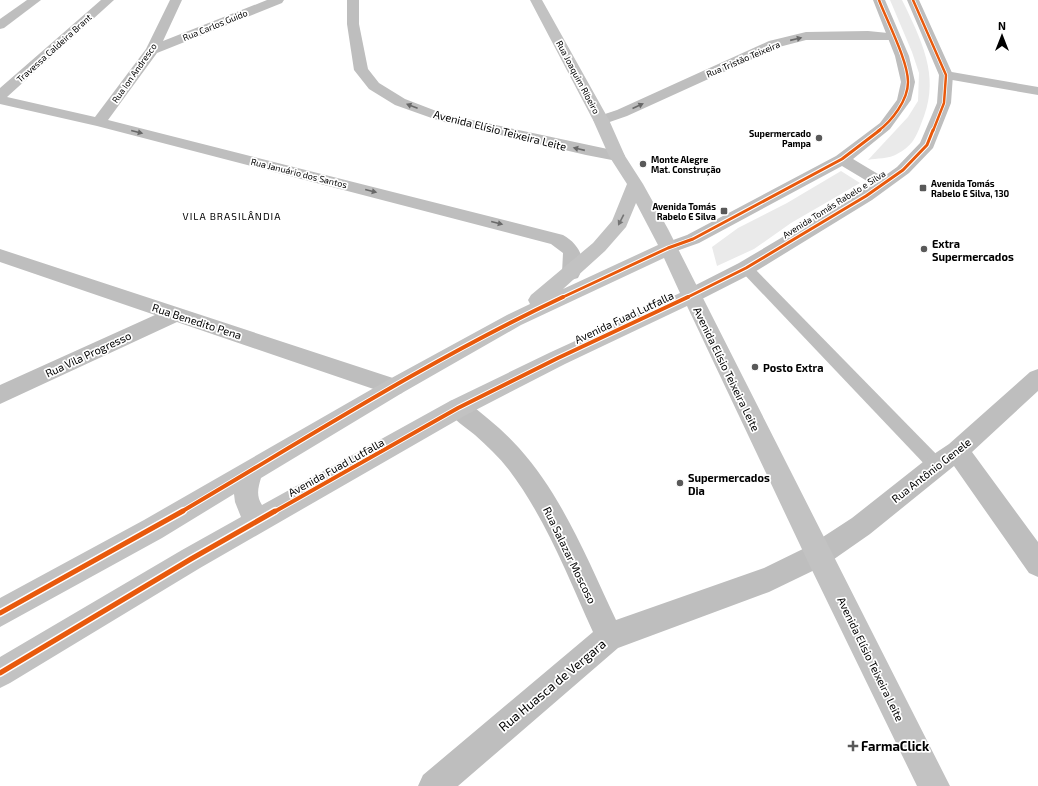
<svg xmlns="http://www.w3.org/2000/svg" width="1038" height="786" font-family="'Exo 2',sans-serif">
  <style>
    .green { fill: #eaeaea }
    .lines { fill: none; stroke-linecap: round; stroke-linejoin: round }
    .service { fill: #bebebe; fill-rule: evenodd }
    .minor { fill: #bebebe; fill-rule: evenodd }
    .tertiary { fill: #bebebe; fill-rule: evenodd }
    .secondary { fill: #c2c2c2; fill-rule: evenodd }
    .cycleway-far3-casing { stroke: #fff; stroke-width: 4 }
    .cycleway-far2-casing { stroke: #fff; stroke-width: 5 }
    .cycleway-far1-casing { stroke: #fff; stroke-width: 6 }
    .cycleway-casing { stroke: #fff; stroke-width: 8 }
    .cycleway-far3 { stroke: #e8590c; stroke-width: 2.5 }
    .cycleway-far2 { stroke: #e8590c; stroke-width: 3 }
    .cycleway-far1 { stroke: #e8590c; stroke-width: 4 }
    .cycleway { stroke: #e8590c; stroke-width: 5 }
    .oneway { fill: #686868 }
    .oneway2 { fill: #747474 }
    .poi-dot { fill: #595959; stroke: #fff; stroke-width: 1.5 }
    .labels { text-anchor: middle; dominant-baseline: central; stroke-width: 3.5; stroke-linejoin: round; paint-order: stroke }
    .far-street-label { font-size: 9px; fill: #000; stroke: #fff }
    .far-poi-label { font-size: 9px; font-weight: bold; fill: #000; stroke: #fff; text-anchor: end }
    .far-neighbourhood-label { font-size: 10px; letter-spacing: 1px; fill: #000; stroke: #fff }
    .street-label { font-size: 11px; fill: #000; stroke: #fff }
    .poi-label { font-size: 11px; font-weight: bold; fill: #000; stroke: #fff; text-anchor: start }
    .near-street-label { font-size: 13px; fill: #000; stroke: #fff }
    .near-poi-label { font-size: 13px; font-weight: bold; fill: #000; stroke: #fff; text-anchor: start }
  </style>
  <rect width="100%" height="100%" fill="#fff"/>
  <g class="green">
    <path d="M 890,0 L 902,0 L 906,8 C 925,48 940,81 921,124 C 916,138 911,147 897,154 C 890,159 876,158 868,160 L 908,117 L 918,101 L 919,73 L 912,52 Z"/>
    <polygon points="841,171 860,183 791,223 754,249 717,266 712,247 738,228 787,203"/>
  </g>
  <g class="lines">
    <polygon class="service" points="746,263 751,265 942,460 945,465 942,470 936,473 930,470 741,271 739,268 741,265"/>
    <g class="minor">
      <polygon points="27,0 41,0 4,28 0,29 0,19"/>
      <path d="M 101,0 L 114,0 L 7,97 L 95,117 L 146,49 L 170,0 L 182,0 L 163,41 L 267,0 L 284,0 L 282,3 L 157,53 L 108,120 L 563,235 C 579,244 588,260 578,278 L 571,280 L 564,278 L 562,273 L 563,253 L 551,244 L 97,126 L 0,104 L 0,88 Z"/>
      <polygon points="347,0 359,0 359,24 368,69 379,83 405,99 444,114 617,151 623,153 625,156 623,159 617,161 586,155 440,121 395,105 369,89 354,70 347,24"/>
      <polygon points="868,31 898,34 899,37 898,40 806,40 779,47 627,116 601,125 596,123 593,120 596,117 617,110 769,41 806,32"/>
      <polygon points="946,71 1038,87 1038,95 941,78 939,75 941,72"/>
      <polygon points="0,249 402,381 405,387 402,393 394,396 177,322 0,404 0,385 155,315 0,262"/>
      <path d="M 1038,369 L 1038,391 L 972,452 L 1038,542 L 1038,577 L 1029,573 L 954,466 L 870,534 L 827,564 L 769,592 L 618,648 L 458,786 L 418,786 L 423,775 L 593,632 C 568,577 546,519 509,470 C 499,457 487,446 475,435 C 465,427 453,420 447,408 L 450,401 L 458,399 L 466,401 C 485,416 503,430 519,448 C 563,497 588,561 616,620 L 764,568 L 809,546 L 852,518 L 928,458 L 949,444 L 1030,372 Z"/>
    </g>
    <polygon class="tertiary" points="873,0 885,0 909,56 915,82 911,100 890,129 853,159 883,177 897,167 920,143 937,103 939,75 907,0 919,0 953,75 951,103 933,148 909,173 872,200 753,273 698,301 691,303 684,301 681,296 684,291 739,263 872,184 842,166 699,243 668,254 662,252 659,248 662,244 687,235 836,156 880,123 897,100 901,82 895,56"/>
    <path class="secondary" d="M 530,0 L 542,0 L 609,120 L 625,156 L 643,184 L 668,229 L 950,786 L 917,786 L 809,564 L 687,306 L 565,364 L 466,415 L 200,568 L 10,683 L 0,688 L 0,657 L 182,550 L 241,517 L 235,502 L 234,494 L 162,538 L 0,627 L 0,598 L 144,520 L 386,381 L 507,315 L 530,304 L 528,300 L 531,295 L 593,243 L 612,221 L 627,184 L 609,156 L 593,120 ZM 636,203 L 658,245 L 563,289 L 605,251 L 626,227 ZM 664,258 L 680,293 L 551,352 L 450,401 L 262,505 C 256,496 258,488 261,478 L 402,393 L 521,325 Z"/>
    <g class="cycleway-far3-casing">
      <g id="cycleway-far3">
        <polyline points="913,0 946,75 944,103 933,131"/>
        <path d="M 878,131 C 892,121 908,100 908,82 C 908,61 887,21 879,0"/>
      </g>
    </g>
    <g class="cycleway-far2-casing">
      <g id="cycleway-far2">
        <polyline points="561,298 668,248 693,239 842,159 880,130"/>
        <polyline points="686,298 746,268 866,196 903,170 927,145 933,130"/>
      </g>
    </g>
    <g class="cycleway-far1-casing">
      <g id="cycleway-far1">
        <path d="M 181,512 C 307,438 431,359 563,297"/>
        <polyline points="274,512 458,408 558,358 688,297"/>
      </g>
    </g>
    <g class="cycleway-casing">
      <g id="cycleway">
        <polyline points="0,613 183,511"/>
        <polyline points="0,673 191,559 275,511"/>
      </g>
    </g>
    <use href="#cycleway-far3" class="cycleway-far3"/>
    <use href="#cycleway-far2" class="cycleway-far2"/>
    <use href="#cycleway-far1" class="cycleway-far1"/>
    <use href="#cycleway" class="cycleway"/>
  </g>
  <defs><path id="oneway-solid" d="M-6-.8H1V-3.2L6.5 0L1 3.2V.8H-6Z"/></defs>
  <g class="oneway">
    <use href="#oneway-solid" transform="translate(796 39) rotate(-13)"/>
    <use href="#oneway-solid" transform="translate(412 106) rotate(-159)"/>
    <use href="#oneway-solid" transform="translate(638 106) rotate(-24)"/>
    <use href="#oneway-solid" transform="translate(137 132) rotate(14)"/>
    <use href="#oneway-solid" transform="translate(579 149) rotate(-167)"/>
    <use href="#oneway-solid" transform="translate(371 191) rotate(14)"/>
    <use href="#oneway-solid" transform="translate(497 223) rotate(14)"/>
  </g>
  <use class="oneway2" href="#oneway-solid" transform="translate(621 220) rotate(117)"/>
  <g class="poi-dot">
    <circle cx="819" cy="138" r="4"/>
    <circle cx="643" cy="164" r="4"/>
    <rect x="919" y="184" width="8" height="8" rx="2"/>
    <rect x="720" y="207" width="8" height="8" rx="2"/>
    <circle cx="924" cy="249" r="4"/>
    <circle cx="755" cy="367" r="4"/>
    <circle cx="680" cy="483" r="4"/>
    <path d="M851 740h4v4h4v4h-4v4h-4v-4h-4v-4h4z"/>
  </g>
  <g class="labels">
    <g class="far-street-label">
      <text transform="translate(215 25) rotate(-22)">Rua Carlos Guido</text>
      <text transform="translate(54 48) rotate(-42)">Travessa Caldeira Brant</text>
      <text transform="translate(743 59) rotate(-23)">Rua Tristão Teixeira</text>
      <text transform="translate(134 73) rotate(-55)">Rua Ion Andresco</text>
      <text transform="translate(578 77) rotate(62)">Rua Joaquim Ribeiro</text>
      <text transform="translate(299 173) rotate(14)">Rua Januário dos Santos</text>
      <text transform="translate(834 204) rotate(-32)">Avenida Tomás Rabelo e Silva</text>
    </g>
    <g class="far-poi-label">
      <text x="811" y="133">Supermercado<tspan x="811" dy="10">Pampa</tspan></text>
      <text x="651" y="159" text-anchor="start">Monte Alegre<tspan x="651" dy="10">Mat. Construção</tspan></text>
      <text x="931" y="183" text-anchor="start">Avenida Tomás<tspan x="931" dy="10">Rabelo E Silva, 130</tspan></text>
      <text x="716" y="206">Avenida Tomás<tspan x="716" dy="10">Rabelo E Silva</tspan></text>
    </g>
    <g class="far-neighbourhood-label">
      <text x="232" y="216">VILA BRASILÂNDIA</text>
    </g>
    <g class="street-label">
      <text transform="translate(500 130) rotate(14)">Avenida Elísio Teixeira Leite</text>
      <text transform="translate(624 317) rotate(-25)">Avenida Fuad Lutfalla</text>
      <text transform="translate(197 321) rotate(18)">Rua Benedito Pena</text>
      <text transform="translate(88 354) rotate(-25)">Rua Vila Progresso</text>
      <text transform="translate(727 369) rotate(64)">Avenida Elísio Teixeira Leite</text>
      <text transform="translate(336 467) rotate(-29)">Avenida Fuad Lutfalla</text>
      <text transform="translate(931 470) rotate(-38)">Rua Antônio Genele</text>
      <text transform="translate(570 555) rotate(64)">Rua Salazar Moscoso</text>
      <text transform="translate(871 659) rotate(64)">Avenida Elísio Teixeira Leite</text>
    </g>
    <g class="poi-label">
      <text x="932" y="243">Extra<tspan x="932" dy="13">Supermercados</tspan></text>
      <text x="763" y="367">Posto Extra</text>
      <text x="688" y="477">Supermercados<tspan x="688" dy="13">Dia</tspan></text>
    </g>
    <g class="near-street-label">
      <text transform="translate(552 685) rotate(-40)">Rua Huasca de Vergara</text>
    </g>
    <g class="near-poi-label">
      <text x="861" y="746">FarmaClick</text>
    </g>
  </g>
  <g transform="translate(1002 36)" stroke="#ffffff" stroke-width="3" paint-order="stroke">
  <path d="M0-3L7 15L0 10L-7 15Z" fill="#000000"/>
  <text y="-6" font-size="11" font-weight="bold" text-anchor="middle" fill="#000000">N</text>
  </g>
</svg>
